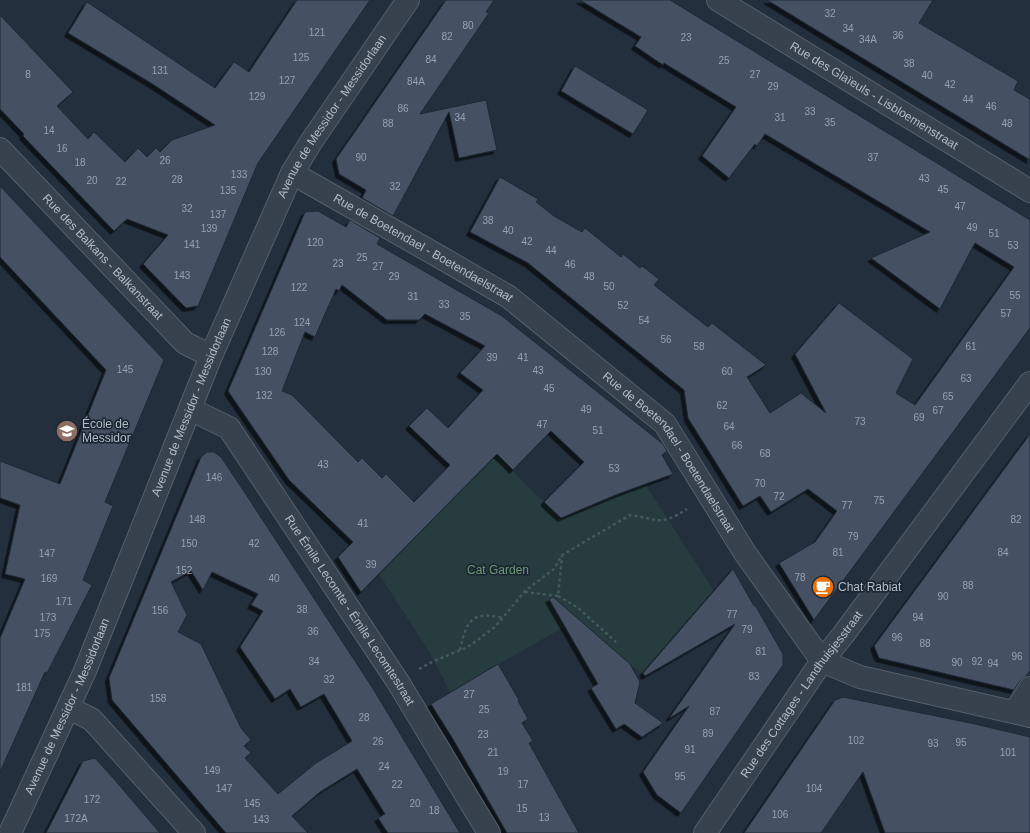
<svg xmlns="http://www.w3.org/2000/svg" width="1030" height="833" font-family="Arial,sans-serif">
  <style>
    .green { fill: #263c3f }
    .building { fill: #455162; stroke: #1f2835; fill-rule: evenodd; filter: url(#shadow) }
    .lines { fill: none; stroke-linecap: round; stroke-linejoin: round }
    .minor-casing { stroke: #565f6c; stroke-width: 24 }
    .path { stroke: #44595c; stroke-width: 2.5; stroke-dasharray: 3 3; stroke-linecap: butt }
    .minor { stroke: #38414e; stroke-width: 22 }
    .labels { text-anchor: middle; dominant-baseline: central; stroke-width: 3.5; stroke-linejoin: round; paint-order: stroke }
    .number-label { font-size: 10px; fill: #98a1af }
    .street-label { font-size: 12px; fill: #b4bcc9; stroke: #1d2633 }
    .poi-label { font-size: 12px; fill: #b4bcc9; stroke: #1d2633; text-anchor: start }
    .park-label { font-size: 12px; fill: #6b9a76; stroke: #1d2633 }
  </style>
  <defs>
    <filter id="shadow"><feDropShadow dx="-3.5" dy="3.5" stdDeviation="0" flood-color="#0009"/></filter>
  </defs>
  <rect width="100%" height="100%" fill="#242f3e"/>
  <polygon class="green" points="497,454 526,485 561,518 645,484 714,591 642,674 578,619 450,692 430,653 379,574"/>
  <g class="building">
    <polygon points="297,0 370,0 258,163 198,306 186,308 143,264 168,235 127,219 114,231 23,136 24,134 0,109 0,15 73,92 57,106 88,139 94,132 125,162 138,148 147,157 156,148 160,152 172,140 215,125 151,83 68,33 87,2 215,88 234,62 249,72"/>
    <polygon points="446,0 494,0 486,12 489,13 420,114 486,100 497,150 459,158 449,112 393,216 362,198 366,190 339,174 336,159"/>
    <polygon points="580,0 670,0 1030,220 1030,328 814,620 779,563 815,542 837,511 808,489 771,512 760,496 743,506 688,418 684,390 528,263 470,232 500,177 538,199 536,202 554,216 582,232 585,228 621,257 623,254 640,268 642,266 659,279 654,285 708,327 712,323 766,365 747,377 770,413 801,393 826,413 795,354 839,303 913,359 896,393 915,405 1014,267 975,243 940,309 871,258 930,232 765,134 757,146 755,144 729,178 702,156 736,107 664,63 663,65 635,46 641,37"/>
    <polygon points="767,0 933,0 919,23 1018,81 1014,90 1030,99 1030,160"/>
    <polygon points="575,66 648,110 633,134 561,91"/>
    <polygon points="0,186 164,360 105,502 113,506 83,580 92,585 47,673 45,672 0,772 0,638 25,579 5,574 20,505 0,498 0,461 60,484 106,370 0,257"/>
    <path d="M 318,211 L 346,227 L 350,220 L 380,238 L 377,244 L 502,316 L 663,444 L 667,451 L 662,455 L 673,474 L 618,494 L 561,518 L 544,502 L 584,462 L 551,431 L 513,470 L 497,454 L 361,592 L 338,557 L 353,542 L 289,480 L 228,391 L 305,212 ZM 342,285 L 387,320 L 419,320 L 425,314 L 485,346 L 460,373 L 483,390 L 448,428 L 427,408 L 409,426 L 450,465 L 414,502 L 386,474 L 382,478 L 362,458 L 358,462 L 292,395 L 282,391 L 305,332 L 315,337 L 336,289 L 339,291 Z"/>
    <polygon points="1030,434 1030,671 1026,676 1020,681 1014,690 879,658 874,646"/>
    <path d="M 207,452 L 214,452 L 221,457 L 247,496 L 372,687 L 460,833 L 388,833 L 378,818 L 385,814 L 357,769 L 320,792 L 292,816 L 308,833 L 226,833 L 112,700 L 109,678 L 201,457 ZM 191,571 L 203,590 L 212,572 L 258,594 L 251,605 L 263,611 L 240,647 L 275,699 L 290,689 L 301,707 L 324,694 L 352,741 L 316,763 L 278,794 L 245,758 L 251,753 L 244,746 L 251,740 L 241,728 L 201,644 L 178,632 L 187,615 L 171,582 Z"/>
    <polygon points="733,569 754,606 755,605 783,654 783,665 681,813 657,795 643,772 689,706 670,718 670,717 735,624 645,676 643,673"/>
    <polygon points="553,597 630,664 640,682 635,703 663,723 642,737 624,724 616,729 591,688 598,684 549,599"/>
    <polygon points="498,664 519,700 518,701 528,719 522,723 533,741 529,743 579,833 507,833 453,739 431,704"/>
    <polygon points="843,697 975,724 1030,737 1030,833 885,833 863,772 821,833 744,833 835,700"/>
    <polygon points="95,758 114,779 160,833 46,833 83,761"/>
  </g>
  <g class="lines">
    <g class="minor-casing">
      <g id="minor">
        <path id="s1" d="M 718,0 L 1030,191"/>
        <path id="s2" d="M 0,149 L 185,343 L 211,356"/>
        <path id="s3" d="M 292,173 L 440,257 L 509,297 L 665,424 L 745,553 L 822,661 L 860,677 L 1030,716"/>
        <path id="s4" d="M 190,409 L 229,428 L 398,682 L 489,833"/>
        <polyline points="69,708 91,719 95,723 194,833"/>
        <polyline points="1015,712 1030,688"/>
        <path id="s5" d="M 10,833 L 85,671 L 211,356 L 292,173 L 311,142 L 408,0"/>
        <path id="s6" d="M 705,833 L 822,661 L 843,635 L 1030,383"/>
      </g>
    </g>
    <g class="path">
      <polyline points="525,592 558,596 562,556"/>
      <polyline points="558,596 577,607 616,642"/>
      <path d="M 460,650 C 466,622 471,610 503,618"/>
      <path d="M 419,669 L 434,661 L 468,647 L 495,627 L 525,591 L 554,569 L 562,555 L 630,515 C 659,519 659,527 687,509"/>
    </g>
    <use href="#minor" class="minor"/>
  </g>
  <defs>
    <g id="school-disc" transform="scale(1.15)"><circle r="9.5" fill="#8d6e63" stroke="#1d2633"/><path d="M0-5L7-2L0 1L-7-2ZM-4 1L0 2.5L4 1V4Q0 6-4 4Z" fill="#fff"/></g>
    <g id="cafe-disc" transform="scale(1.15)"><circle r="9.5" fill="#e8710a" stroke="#1d2633"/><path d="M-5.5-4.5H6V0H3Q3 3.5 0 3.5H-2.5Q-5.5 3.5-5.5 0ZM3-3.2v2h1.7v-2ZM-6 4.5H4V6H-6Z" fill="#fff"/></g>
  </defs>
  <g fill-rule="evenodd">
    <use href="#school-disc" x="67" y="431"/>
    <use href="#cafe-disc" x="823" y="587"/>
  </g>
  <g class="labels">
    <g class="number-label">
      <text x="830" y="13">32</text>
      <text x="468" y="25">80</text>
      <text x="848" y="28">34</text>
      <text x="317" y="32">121</text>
      <text x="898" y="35">36</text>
      <text x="447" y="36">82</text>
      <text x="686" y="37">23</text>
      <text x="868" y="39">34A</text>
      <text x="301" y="57">125</text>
      <text x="431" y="59">84</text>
      <text x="724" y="60">25</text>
      <text x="909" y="63">38</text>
      <text x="160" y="70">131</text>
      <text x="28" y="74">8</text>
      <text x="755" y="74">27</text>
      <text x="927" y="75">40</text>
      <text x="287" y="80">127</text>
      <text x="416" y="81">84A</text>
      <text x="950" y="84">42</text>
      <text x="773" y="86">29</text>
      <text x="257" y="96">129</text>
      <text x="968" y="99">44</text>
      <text x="991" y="106">46</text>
      <text x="403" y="108">86</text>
      <text x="810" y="111">33</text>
      <text x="460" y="117">34</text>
      <text x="780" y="117">31</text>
      <text x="830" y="122">35</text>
      <text x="388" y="123">88</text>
      <text x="1007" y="123">48</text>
      <text x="49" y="130">14</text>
      <text x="62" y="148">16</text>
      <text x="361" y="157">90</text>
      <text x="873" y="157">37</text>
      <text x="165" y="160">26</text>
      <text x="80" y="162">18</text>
      <text x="239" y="174">133</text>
      <text x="924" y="178">43</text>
      <text x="177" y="179">28</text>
      <text x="92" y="180">20</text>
      <text x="121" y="181">22</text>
      <text x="395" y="186">32</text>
      <text x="943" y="189">45</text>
      <text x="228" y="190">135</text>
      <text x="960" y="206">47</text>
      <text x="187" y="208">32</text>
      <text x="218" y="214">137</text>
      <text x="488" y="220">38</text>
      <text x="972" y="227">49</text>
      <text x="209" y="228">139</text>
      <text x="508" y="230">40</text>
      <text x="994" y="233">51</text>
      <text x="527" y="241">42</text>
      <text x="315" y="242">120</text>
      <text x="192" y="244">141</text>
      <text x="1013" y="245">53</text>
      <text x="551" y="250">44</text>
      <text x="362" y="257">25</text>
      <text x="338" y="263">23</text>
      <text x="570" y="264">46</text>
      <text x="378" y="266">27</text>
      <text x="182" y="275">143</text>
      <text x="394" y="276">29</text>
      <text x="589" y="276">48</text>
      <text x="609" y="286">50</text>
      <text x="299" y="287">122</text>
      <text x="1015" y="295">55</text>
      <text x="413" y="296">31</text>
      <text x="444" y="304">33</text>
      <text x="623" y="305">52</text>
      <text x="1006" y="313">57</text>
      <text x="465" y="316">35</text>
      <text x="644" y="320">54</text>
      <text x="302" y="322">124</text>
      <text x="277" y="332">126</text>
      <text x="666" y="339">56</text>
      <text x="699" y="346">58</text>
      <text x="971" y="346">61</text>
      <text x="270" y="351">128</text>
      <text x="492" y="357">39</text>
      <text x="523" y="357">41</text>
      <text x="125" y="369">145</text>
      <text x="538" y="370">43</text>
      <text x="263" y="371">130</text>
      <text x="727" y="371">60</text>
      <text x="966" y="378">63</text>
      <text x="549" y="388">45</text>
      <text x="264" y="395">132</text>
      <text x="948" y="396">65</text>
      <text x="722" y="405">62</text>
      <text x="586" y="409">49</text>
      <text x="938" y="410">67</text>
      <text x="919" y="417">69</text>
      <text x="860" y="421">73</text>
      <text x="542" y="424">47</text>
      <text x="729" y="426">64</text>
      <text x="598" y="430">51</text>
      <text x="737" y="445">66</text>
      <text x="765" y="453">68</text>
      <text x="323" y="464">43</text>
      <text x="614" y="468">53</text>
      <text x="214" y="477">146</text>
      <text x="760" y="483">70</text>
      <text x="779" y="496">72</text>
      <text x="879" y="500">75</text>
      <text x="847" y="505">77</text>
      <text x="197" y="519">148</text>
      <text x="1016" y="519">82</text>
      <text x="363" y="523">41</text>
      <text x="853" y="536">79</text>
      <text x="189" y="543">150</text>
      <text x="254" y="543">42</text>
      <text x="838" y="552">81</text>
      <text x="1003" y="552">84</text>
      <text x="47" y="553">147</text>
      <text x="371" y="564">39</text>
      <text x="184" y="570">152</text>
      <text x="800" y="577">78</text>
      <text x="49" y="578">169</text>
      <text x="274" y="578">40</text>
      <text x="968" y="585">88</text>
      <text x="943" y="596">90</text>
      <text x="64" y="601">171</text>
      <text x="302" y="609">38</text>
      <text x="160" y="610">156</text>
      <text x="732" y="614">77</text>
      <text x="48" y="617">173</text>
      <text x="918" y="617">94</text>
      <text x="747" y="629">79</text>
      <text x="313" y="631">36</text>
      <text x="42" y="633">175</text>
      <text x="897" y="637">96</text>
      <text x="925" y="643">88</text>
      <text x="761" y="651">81</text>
      <text x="1017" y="656">96</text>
      <text x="314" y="661">34</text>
      <text x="977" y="661">92</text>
      <text x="957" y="662">90</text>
      <text x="993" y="663">94</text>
      <text x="754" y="676">83</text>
      <text x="329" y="679">32</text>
      <text x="24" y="687">181</text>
      <text x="469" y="694">27</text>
      <text x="158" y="698">158</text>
      <text x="484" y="709">25</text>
      <text x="715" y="711">87</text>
      <text x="364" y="717">28</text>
      <text x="708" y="733">89</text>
      <text x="483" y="734">23</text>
      <text x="856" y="740">102</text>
      <text x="378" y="741">26</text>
      <text x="961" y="742">95</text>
      <text x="933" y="743">93</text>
      <text x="690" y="749">91</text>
      <text x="493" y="752">21</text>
      <text x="1008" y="752">101</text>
      <text x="384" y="766">24</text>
      <text x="212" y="770">149</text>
      <text x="503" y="771">19</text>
      <text x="680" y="776">95</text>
      <text x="397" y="784">22</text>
      <text x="523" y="784">17</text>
      <text x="224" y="788">147</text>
      <text x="814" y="788">104</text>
      <text x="92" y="799">172</text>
      <text x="252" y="803">145</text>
      <text x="415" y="803">20</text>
      <text x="522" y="808">15</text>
      <text x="434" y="810">18</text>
      <text x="780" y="814">106</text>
      <text x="544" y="817">13</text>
      <text x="76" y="818">172A</text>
      <text x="261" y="819">143</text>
    </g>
    <g class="street-label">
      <text stroke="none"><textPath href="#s1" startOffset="183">Rue des Glaïeuls - Lisbloemenstraat</textPath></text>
      <text stroke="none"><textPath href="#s5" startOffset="787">Avenue de Messidor - Messidorlaan</textPath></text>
      <text stroke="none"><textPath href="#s3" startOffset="151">Rue de Boetendael - Boetendaelstraat</textPath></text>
      <text stroke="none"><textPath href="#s2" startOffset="149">Rue des Balkans - Balkanstraat</textPath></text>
      <text stroke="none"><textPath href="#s5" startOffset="463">Avenue de Messidor - Messidorlaan</textPath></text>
      <text stroke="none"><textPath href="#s3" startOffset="475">Rue de Boetendael - Boetendaelstraat</textPath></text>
      <text stroke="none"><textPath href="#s4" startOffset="262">Rue Émile Lecomte - Émile Lecomtestraat</textPath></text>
      <text stroke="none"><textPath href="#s6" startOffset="169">Rue des Cottages - Landhuisjesstraat</textPath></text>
      <text stroke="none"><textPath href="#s5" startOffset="139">Avenue de Messidor - Messidorlaan</textPath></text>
    </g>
    <g class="poi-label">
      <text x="82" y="424">École de<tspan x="82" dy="14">Messidor</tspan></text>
      <text x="838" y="587">Chat Rabiat</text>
    </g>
    <g class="park-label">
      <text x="498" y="570">Cat Garden</text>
    </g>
  </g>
</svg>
